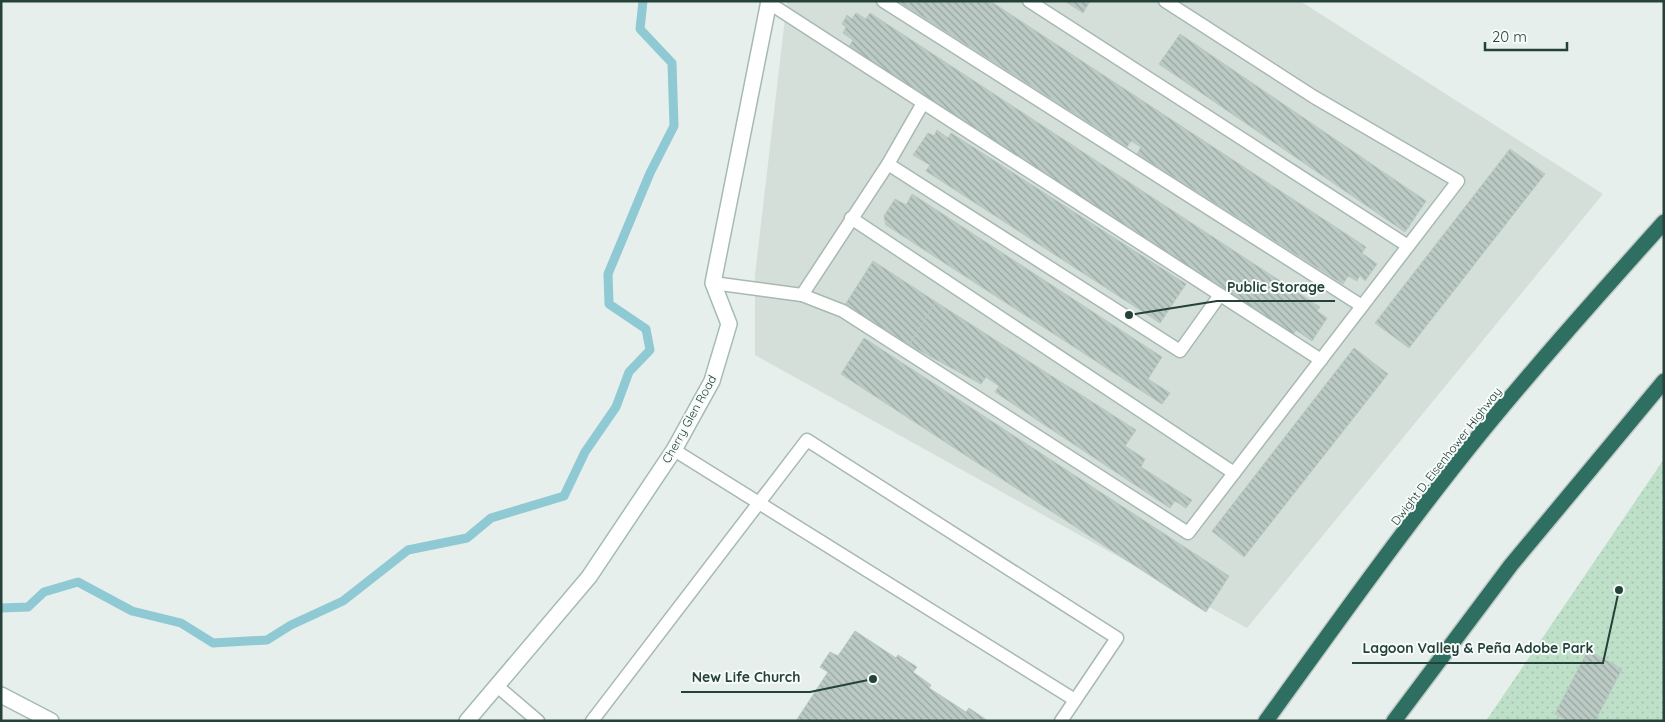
<svg xmlns="http://www.w3.org/2000/svg" width="1665" height="722" font-family="Quicksand,sans-serif">
  <style>
    .built { fill: #d4dfda }
    .grass { fill: url(#grass-dots) }
    .lines { fill: none; stroke-linecap: round; stroke-linejoin: round }
    .stream { stroke: #8ec9d4; stroke-width: 9 }
    .building { fill: url(#building-back-hatch); stroke: #b8c9c2 }
    .lane-casing { stroke: #a8b8b2; stroke-width: 15 }
    .secondary-casing { stroke: #a4bbb3; stroke-width: 18 }
    .highway-casing { stroke: #c2cac8; stroke-width: 18 }
    .lane { stroke: #fff; stroke-width: 12 }
    .secondary { stroke: #fff; stroke-width: 15 }
    .highway { stroke: #2f6f62; stroke-width: 15 }
    .labels { text-anchor: middle; dominant-baseline: central; stroke-width: 4; stroke-linejoin: round; paint-order: stroke }
    .street-label { font-size: 12px; fill: #24423a; stroke: #f7fbf9 }
    .leader { fill: none; stroke: #24423a; stroke-width: 2 }
    .callout-dot { fill: #24423a; stroke: #f7fbf9; stroke-width: 2 }
    .callout-label { font-size: 14px; text-anchor: middle; font-weight: bold; fill: #24423a; stroke: #f7fbf9; stroke-width: 4; stroke-linejoin: round; paint-order: stroke }
  </style>
  <defs>
    <pattern id="grass-dots" width="8" height="8" patternUnits="userSpaceOnUse" patternTransform="scale(1.25)"><rect width="8" height="8" fill="#bfe0c8"/><path d="M2 2h.1M6 6h.1" fill="none" stroke="#a4c1ad" stroke-width="1.8" stroke-linecap="round"/></pattern>
    <pattern id="building-back-hatch" width="6" height="6" patternUnits="userSpaceOnUse" patternTransform="scale(1.25)"><rect width="6" height="6" fill="#bbcac4"/><path d="M-1 5l2 2M0 0l6 6M5-1l2 2" fill="none" stroke="#98a6a0"/></pattern>
  </defs>
  <rect width="100%" height="100%" fill="#e6efeb"/>
  <polygon class="built" points="787,1 1300,1 1603,194 1247,628 755,355 755,275"/>
  <polygon class="grass" points="1664,459 1664,721 1486,721"/>
  <g class="lines">
    <polyline class="stream" points="1,608 28,607 44,592 78,582 132,611 181,623 213,643 267,640 291,625 343,601 408,550 467,538 491,518 564,496 585,452 616,407 629,372 650,350 646,329 609,304 608,274 650,173 674,126 672,63 640,29 643,1"/>
  </g>
  <g class="building">
    <polygon points="898,1 990,1 1366,247 1362,253 1377,264 1365,281 1360,275 1357,281 1348,276 1343,284 1137,154 1141,147 1131,141 1127,147"/>
    <polygon points="1065,1 1090,1 1083,13"/>
    <polygon points="856,13 866,19 870,13 1320,307 1317,311 1327,318 1312,341 1296,330 1292,336 849,47 853,40 843,33 846,27 842,24 847,15 852,19"/>
    <polygon points="1180,34 1426,201 1405,232 1159,64"/>
    <polygon points="937,130 948,138 951,133 1186,284 1160,323 926,171 930,165 913,155 928,133 934,136"/>
    <polygon points="1510,149 1545,174 1409,348 1375,323"/>
    <polygon points="912,194 1162,357 1148,379 1170,393 1162,404 886,225 884,216 895,199 906,205"/>
    <polygon points="873,261 936,302 909,345 845,305"/>
    <polygon points="936,302 1136,430 1125,446 1145,459 1141,467 1192,500 1186,508 1175,501 1170,508 995,392 999,386 986,377 981,384 909,345"/>
    <polygon points="864,338 1229,576 1206,612 841,374"/>
    <polygon points="1354,348 1388,374 1244,557 1212,531"/>
    <polygon points="855,631 896,658 898,655 917,667 913,672 931,685 929,688 966,712 969,708 988,721 796,721 828,672 820,667 830,652 838,656"/>
    <polygon points="1588,650 1622,669 1595,721 1569,721 1555,714"/>
  </g>
  <g class="lines">
    <g class="lane-casing">
      <g id="lane">
        <polyline points="883,1 1362,306"/>
        <polyline points="1029,1 1408,246"/>
        <polyline points="769,3 1321,360"/>
        <polyline points="888,164 1180,351 1220,295"/>
        <polyline points="851,218 1234,473"/>
        <polyline points="713,283 802,295 843,311 1188,533 1458,181 1314,97 1165,1"/>
        <polyline points="802,295 888,164 923,103"/>
        <polyline points="674,450 1075,700"/>
        <polyline points="497,686 538,721"/>
        <polyline points="592,721 807,440 1117,638 1061,721"/>
      </g>
    </g>
    <g class="secondary-casing">
      <g id="secondary">
        <polyline points="1,695 51,721"/>
        <polyline points="467,721 589,577 674,450 712,381 729,324 713,283 769,1"/>
      </g>
    </g>
    <g class="highway-casing">
      <g id="highway">
        <path d="M 1266,721 C 1331,631 1395,541 1464,454 C 1528,374 1596,298 1664,222"/>
        <polyline points="1394,721 1511,565 1664,381"/>
      </g>
    </g>
    <use href="#lane" class="lane"/>
    <use href="#secondary" class="secondary"/>
    <use href="#highway" class="highway"/>
  </g>
  <g class="labels">
    <g class="street-label">
      <text transform="translate(689 419) rotate(-61)">Cherry Glen Road</text>
      <text transform="translate(1446 456) rotate(-52)">Dwight D. Eisenhower Highway</text>
    </g>
  </g>
  <path class="leader" d="M1129 315L1217 301H1335M1619 590L1603 663H1352M873 679L810 692H681"/>
  <g class="callout-dot">
    <circle cx="1129" cy="315" r="5"/>
    <circle cx="1619" cy="590" r="5"/>
    <circle cx="873" cy="679" r="5"/>
  </g>
  <g class="callout-label">
    <text x="1276" y="292">Public Storage</text>
    <text x="1478" y="653">Lagoon Valley &amp; Peña Adobe Park</text>
    <text x="746" y="682">New Life Church</text>
  </g>
  <rect width="1665" height="722" fill="none" stroke="#24423a" stroke-width="5"/>
  <path d="M1485 42v8h82v-8" fill="none" stroke="#24423a" stroke-width="2.5"/>
  <text x="1492" y="42" font-size="15" fill="#24423a" stroke="#f7fbf9" stroke-width="4" paint-order="stroke">20 m</text>
</svg>
